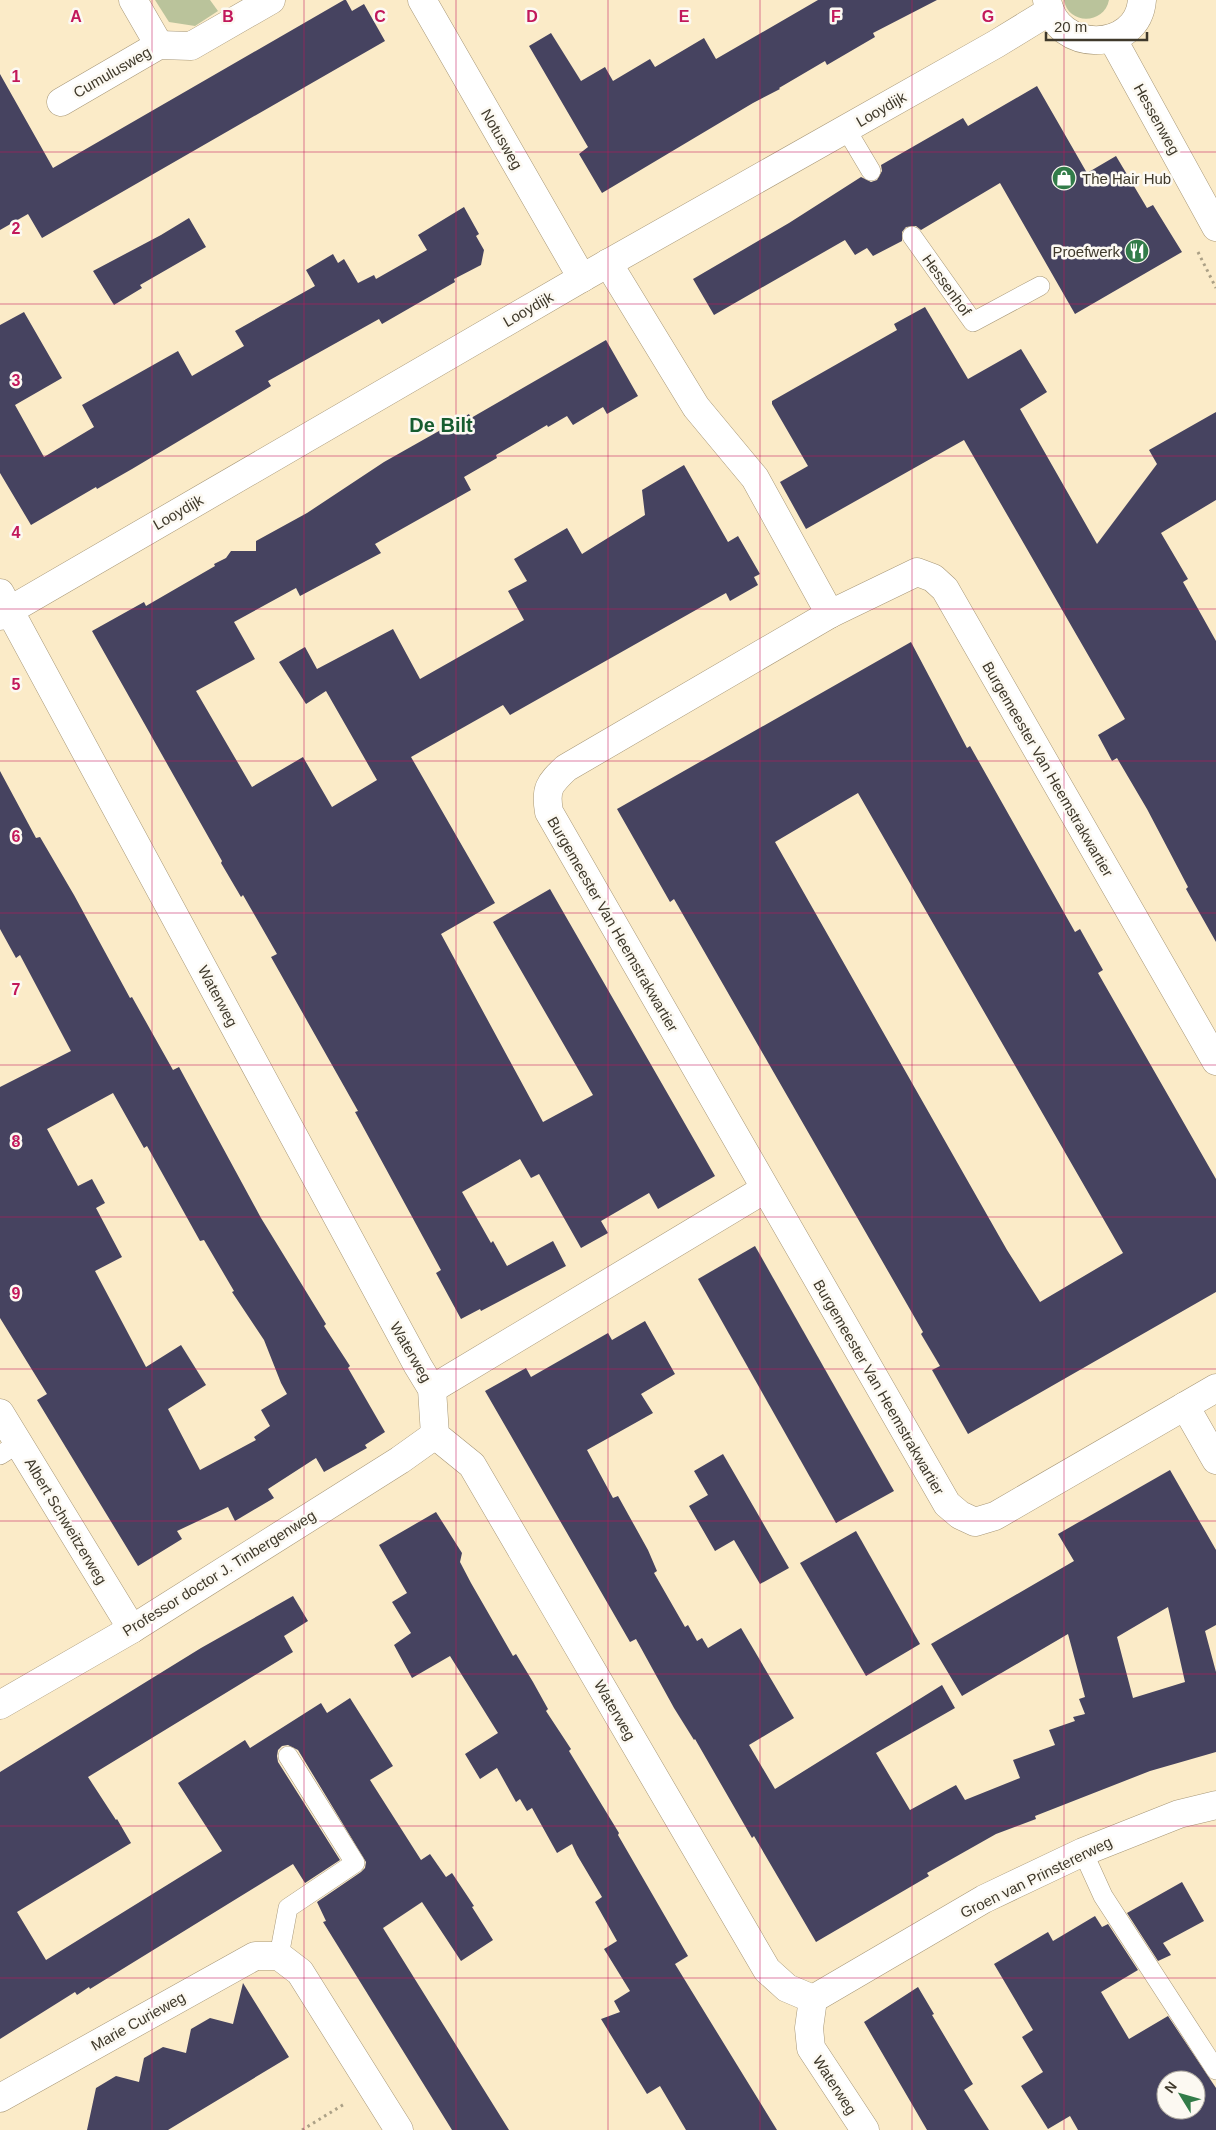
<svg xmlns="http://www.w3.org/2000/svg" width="1216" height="2130" font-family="Arial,sans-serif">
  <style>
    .green { fill: #bac39b }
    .building { fill: #464360; fill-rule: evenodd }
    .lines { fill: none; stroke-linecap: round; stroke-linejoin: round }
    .service-casing { stroke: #a79777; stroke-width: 20 }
    .minor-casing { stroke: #a79777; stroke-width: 29 }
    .path { stroke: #aba086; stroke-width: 3; stroke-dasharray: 2.5 4; stroke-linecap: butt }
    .service { stroke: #fff; stroke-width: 19 }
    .minor { stroke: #fff; stroke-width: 28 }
    .grid { fill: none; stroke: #c2185b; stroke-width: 1; stroke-opacity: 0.55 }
    .labels { text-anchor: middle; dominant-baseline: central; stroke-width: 5; stroke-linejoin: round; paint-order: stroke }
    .street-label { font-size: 15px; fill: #3f392b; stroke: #fcf9f2 }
    .poi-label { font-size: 15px; fill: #3f392b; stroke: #fcf9f2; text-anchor: start }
    .district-label { font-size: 20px; font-weight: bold; fill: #175d30; stroke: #fcf9f2 }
    .grid-label { font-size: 16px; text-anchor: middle; font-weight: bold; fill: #c2185b; stroke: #fcf9f2; stroke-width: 5; stroke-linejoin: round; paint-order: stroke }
  </style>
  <rect width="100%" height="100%" fill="#fbebc8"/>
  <g class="green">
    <polygon points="155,0 210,0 218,11 195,26 169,22"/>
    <path d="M 1064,0 L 1109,0 C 1104,25 1068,25 1064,0 Z"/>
  </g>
  <g class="building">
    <polygon points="344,0 346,0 352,11 364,4 385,41 42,238 28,214 0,230 0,74 53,168"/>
    <polygon points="818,0 937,0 873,33 875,37 827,65 825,61 779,88 780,89 753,103 602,193 579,154 588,147 529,46 551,33 581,81 605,67 613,81 650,59 655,67 704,38 716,59"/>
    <polygon points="1037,86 1087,173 1116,156 1147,208 1153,205 1182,252 1075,314 1000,183 921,230 916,226 906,227 902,232 902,241 873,256 867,248 855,255 845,240 714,315 693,279 789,223 861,177 871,182 877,180 882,171 881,165 963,118 968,126"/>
    <polygon points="464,207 479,234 476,236 484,250 481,265 454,279 455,282 382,324 379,319 268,381 271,386 132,469 97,489 96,487 31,525 0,473 0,325 24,312 62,378 15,405 44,457 94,427 82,405 178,351 192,376 244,346 235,331 315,286 306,270 333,254 338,263 344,259 358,283 374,275 376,279 427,250 418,235"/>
    <polygon points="189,218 206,247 140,285 142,288 114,305 93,271 161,235"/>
    <polygon points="925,307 968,379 1021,349 1047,392 1020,409 1097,544 1157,464 1149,450 1216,412 1216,500 1161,533 1188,579 1183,582 1216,641 1216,942 1186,889 1188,887 1147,809 1117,758 1112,761 1098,735 1125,719 964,440 806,529 780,482 808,466 772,404 772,401 897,330 894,324"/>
    <polygon points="606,340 638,396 607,414 603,407 573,425 567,416 548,427 547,425 496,455 497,458 464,477 471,490 375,544 381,553 300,596 296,588 234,622 255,659 196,691 252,787 303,757 332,807 377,780 326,691 306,704 279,662 305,647 317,669 393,629 420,679 524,620 508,591 527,581 514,559 567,528 582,554 645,515 642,490 684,465 728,542 738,536 760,574 754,577 758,585 730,601 726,593 510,715 503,705 411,757 495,903 441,934 543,1122 593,1095 493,922 550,889 715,1176 658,1209 649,1193 601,1221 608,1233 581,1248 539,1174 531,1178 520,1159 462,1192 491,1243 493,1241 507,1266 553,1241 566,1266 481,1311 480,1309 461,1319 436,1273 441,1270 355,1112 358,1111 271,957 277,954 243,895 241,897 221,863 222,861 92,631 144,602 146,606 215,566 214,564 226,558 231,551 256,551 256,541 307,513 384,462 469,414 471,418"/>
    <path d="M 911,642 L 967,748 L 970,746 L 1075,932 L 1080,929 L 1103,970 L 1098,973 L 1216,1179 L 1216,1292 L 968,1434 L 932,1370 L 940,1366 L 921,1334 L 923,1332 L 674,899 L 670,902 L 617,809 ZM 858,793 L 1123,1253 L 1040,1302 L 1007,1250 L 775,842 Z"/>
    <path d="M 0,771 L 36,838 L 40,837 L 74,895 L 130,998 L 132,997 L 173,1070 L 179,1067 L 261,1218 L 326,1324 L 324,1326 L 350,1366 L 348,1368 L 385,1432 L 365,1445 L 367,1448 L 324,1472 L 316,1458 L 268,1489 L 274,1498 L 235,1521 L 228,1507 L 177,1531 L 182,1539 L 138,1566 L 37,1400 L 47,1394 L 0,1318 L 0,1087 L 71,1051 L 20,955 L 16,958 L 0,929 ZM 113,1093 L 144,1148 L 147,1146 L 200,1241 L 204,1240 L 234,1291 L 232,1292 L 264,1340 L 281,1383 L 287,1394 L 261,1410 L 270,1426 L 254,1437 L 256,1440 L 200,1470 L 168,1409 L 206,1385 L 181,1345 L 146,1367 L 95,1271 L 122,1257 L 96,1208 L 105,1203 L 92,1179 L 78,1186 L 47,1129 Z"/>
    <polygon points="755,1246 894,1491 836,1523 698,1279"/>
    <path d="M 645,1321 L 675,1374 L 641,1394 L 653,1413 L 587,1450 L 613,1498 L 618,1496 L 648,1550 L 657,1571 L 654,1573 L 685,1627 L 688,1625 L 697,1641 L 702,1638 L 708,1648 L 741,1628 L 794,1718 L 749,1745 L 775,1789 L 942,1685 L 955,1708 L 876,1753 L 910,1810 L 956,1785 L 965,1800 L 1020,1778 L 1013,1760 L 1055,1745 L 1049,1730 L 1075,1721 L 1073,1717 L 1085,1714 L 1079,1699 L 1085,1697 L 1068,1634 L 962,1696 L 931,1644 L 1074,1561 L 1058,1534 L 1170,1470 L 1216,1550 L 1216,1625 L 1205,1631 L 1216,1672 L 1216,1752 L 1150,1771 L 1035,1816 L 1036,1819 L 996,1834 L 927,1873 L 929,1876 L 816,1942 L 754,1836 L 752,1838 L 695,1739 L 694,1740 L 674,1708 L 636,1639 L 630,1642 L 485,1391 L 526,1368 L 531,1377 L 608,1333 L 612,1340 ZM 1168,1607 L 1185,1682 L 1133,1698 L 1117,1637 Z"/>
    <polygon points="723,1454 789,1568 760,1584 734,1540 715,1551 689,1506 708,1495 694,1471"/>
    <polygon points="436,1512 462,1553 460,1562 471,1583 513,1656 516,1654 533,1682 548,1709 546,1711 571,1749 569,1751 619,1833 618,1835 688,1956 675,1964 777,2130 686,2130 660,2086 647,2094 601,2019 620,2012 614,2001 630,1991 604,1949 617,1941 595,1902 602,1897 577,1855 572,1844 557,1853 532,1808 527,1811 520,1799 516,1802 497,1768 480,1779 465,1754 498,1733 450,1656 412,1678 394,1645 411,1633 392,1602 407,1593 379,1545"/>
    <polygon points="856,1531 920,1644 866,1676 800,1563"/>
    <polygon points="293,1596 308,1621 284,1636 293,1652 88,1777 116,1820 117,1819 131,1843 17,1912 46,1960 222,1851 178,1783 245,1740 250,1748 321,1703 327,1713 350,1698 393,1766 370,1780 421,1860 430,1854 446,1877 452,1873 474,1906 472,1907 493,1940 461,1961 422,1902 383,1928 509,2130 452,2130 323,1922 326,1921 317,1902 361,1872 365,1868 366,1862 298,1750 288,1745 282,1746 278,1750 277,1756 278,1762 340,1860 305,1883 293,1864 90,1989 89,1987 77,1995 75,1992 0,2039 0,1772 201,1648"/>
    <polygon points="1182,1882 1204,1921 1163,1943 1171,1955 1158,1961 1127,1913"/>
    <path d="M 1095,1916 L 1102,1927 L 1108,1924 L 1138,1970 L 1101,1992 L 1129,2039 L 1168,2016 L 1216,2088 L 1216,2130 L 1078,2130 L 1070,2116 L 1048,2129 L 1021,2086 L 1043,2072 L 1022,2037 L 1033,2030 L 994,1964 L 1048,1932 L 1053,1941 ZM 1166,2080 L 1196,2080 L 1196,2110 L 1166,2110 Z"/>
    <polygon points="243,1983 289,2057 168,2130 87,2130 96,2088 116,2076 139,2082 144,2058 163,2047 186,2053 191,2029 210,2018 233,2024"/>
    <polygon points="918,1987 934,2014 932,2015 973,2084 964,2090 989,2130 927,2130 864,2022"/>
  </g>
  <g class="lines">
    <g class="service-casing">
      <g id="service">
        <polyline points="846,129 871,171"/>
        <polyline points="912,236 973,322 1040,286"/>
        <polyline points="0,1455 19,1443"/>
        <polyline points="1083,1852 1103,1896 1216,2070"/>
        <polyline points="279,1956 288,1908 355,1863 288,1756"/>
      </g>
    </g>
    <g class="minor-casing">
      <g id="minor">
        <polyline points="133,0 159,45"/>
        <polyline points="422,0 582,278"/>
        <path d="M 1047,0 C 1056,54 1138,53 1142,0"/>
        <polyline points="1112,38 1216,227"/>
        <polyline points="61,102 159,45 191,46 271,0"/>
        <polyline points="608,263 696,407 755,478 830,614"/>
        <polyline points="0,593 418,1366 432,1389 435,1435 472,1465 767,1970 787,1988 813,1999"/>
        <polyline points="0,616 582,278 996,44 1050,11"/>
        <path d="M 1216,1061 L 945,589 L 933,578 L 917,572 L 830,614 L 566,768 C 549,784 545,789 549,812 L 947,1504 L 960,1515 L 975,1522 L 995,1516 L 1216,1388"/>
        <polyline points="432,1389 765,1189"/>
        <polyline points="1185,1406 1216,1460"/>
        <polyline points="0,1413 132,1629"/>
        <polyline points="0,1705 132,1629 400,1460 435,1435"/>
        <polyline points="813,1999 984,1899 1083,1852 1179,1814 1216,1805"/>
        <polyline points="813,1999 809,2028 811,2048 865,2130"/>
        <polyline points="0,2098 255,1956 279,1956 300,1972 399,2130"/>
      </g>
    </g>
    <g class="path">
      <polyline points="1198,252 1216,288"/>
      <polyline points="302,2130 346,2103"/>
    </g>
    <use href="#service" class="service"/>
    <use href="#minor" class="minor"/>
  </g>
  <path class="grid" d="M 152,0 L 152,2130M 304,0 L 304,2130M 456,0 L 456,2130M 608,0 L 608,2130M 760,0 L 760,2130M 912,0 L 912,2130M 1064,0 L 1064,2130M 0,152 L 1216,152M 0,304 L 1216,304M 0,456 L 1216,456M 0,609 L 1216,609M 0,761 L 1216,761M 0,913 L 1216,913M 0,1065 L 1216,1065M 0,1217 L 1216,1217M 0,1369 L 1216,1369M 0,1521 L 1216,1521M 0,1674 L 1216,1674M 0,1826 L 1216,1826M 0,1978 L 1216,1978"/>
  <defs>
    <g id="shop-disc" transform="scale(1.25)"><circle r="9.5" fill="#327c49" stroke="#fcf9f2"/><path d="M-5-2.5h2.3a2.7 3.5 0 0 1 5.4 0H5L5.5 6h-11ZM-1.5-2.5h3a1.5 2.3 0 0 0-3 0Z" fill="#fff"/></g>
    <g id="restaurant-disc" transform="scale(1.25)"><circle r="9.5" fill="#327c49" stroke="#fcf9f2"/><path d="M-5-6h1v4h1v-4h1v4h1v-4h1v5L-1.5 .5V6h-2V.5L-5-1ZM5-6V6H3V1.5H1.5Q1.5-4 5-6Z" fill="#fff"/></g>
  </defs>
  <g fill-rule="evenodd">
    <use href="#shop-disc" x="1064" y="178"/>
    <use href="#restaurant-disc" x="1137" y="251"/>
  </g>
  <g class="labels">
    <g class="street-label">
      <text transform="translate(112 72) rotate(-30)">Cumulusweg</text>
      <text transform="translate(881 109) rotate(-30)">Looydijk</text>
      <text transform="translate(1157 119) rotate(61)">Hessenweg</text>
      <text transform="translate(502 139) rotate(60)">Notusweg</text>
      <text transform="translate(947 285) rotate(54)">Hessenhof</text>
      <text transform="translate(528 309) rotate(-30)">Looydijk</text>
      <text transform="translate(178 512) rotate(-30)">Looydijk</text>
      <text transform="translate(1048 769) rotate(60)">Burgemeester Van Heemstrakwartier</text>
      <text transform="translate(613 924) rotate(60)">Burgemeester Van Heemstrakwartier</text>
      <text transform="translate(218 996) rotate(62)">Waterweg</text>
      <text transform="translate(411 1352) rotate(60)">Waterweg</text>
      <text transform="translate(879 1387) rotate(60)">Burgemeester Van Heemstrakwartier</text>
      <text transform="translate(66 1521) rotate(59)">Albert Schweitzerweg</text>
      <text transform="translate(219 1573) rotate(-32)">Professor doctor J. Tinbergenweg</text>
      <text transform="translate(615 1710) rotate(60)">Waterweg</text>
      <text transform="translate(1036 1877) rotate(-26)">Groen van Prinstererweg</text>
      <text transform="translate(138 2021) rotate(-29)">Marie Curieweg</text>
      <text transform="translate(835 2085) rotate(57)">Waterweg</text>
    </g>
    <g class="poi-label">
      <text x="1082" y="178">The Hair Hub</text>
      <text x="1120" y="251" text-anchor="end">Proefwerk</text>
    </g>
    <g class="district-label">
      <text x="441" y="425">De Bilt</text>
    </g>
  </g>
  <g class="grid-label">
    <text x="76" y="22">A</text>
    <text x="228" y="22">B</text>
    <text x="380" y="22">C</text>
    <text x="532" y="22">D</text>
    <text x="684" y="22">E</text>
    <text x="836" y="22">F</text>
    <text x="988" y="22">G</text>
    <text x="16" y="82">1</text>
    <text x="16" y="234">2</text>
    <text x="16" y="386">3</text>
    <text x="16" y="538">4</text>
    <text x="16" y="690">5</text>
    <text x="16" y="842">6</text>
    <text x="16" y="995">7</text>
    <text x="16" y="1147">8</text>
    <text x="16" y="1299">9</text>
  </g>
  <g transform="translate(1181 2095) rotate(307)"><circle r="24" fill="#fcf9f2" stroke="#b0aca2"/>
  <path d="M0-4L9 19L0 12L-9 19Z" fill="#327c49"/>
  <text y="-8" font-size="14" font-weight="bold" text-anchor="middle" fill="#3f392b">N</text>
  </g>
  <path d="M1046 32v8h101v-8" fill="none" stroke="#3f392b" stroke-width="2.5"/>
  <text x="1054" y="32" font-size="15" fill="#3f392b" stroke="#fcf9f2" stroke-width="4" paint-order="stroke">20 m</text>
</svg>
